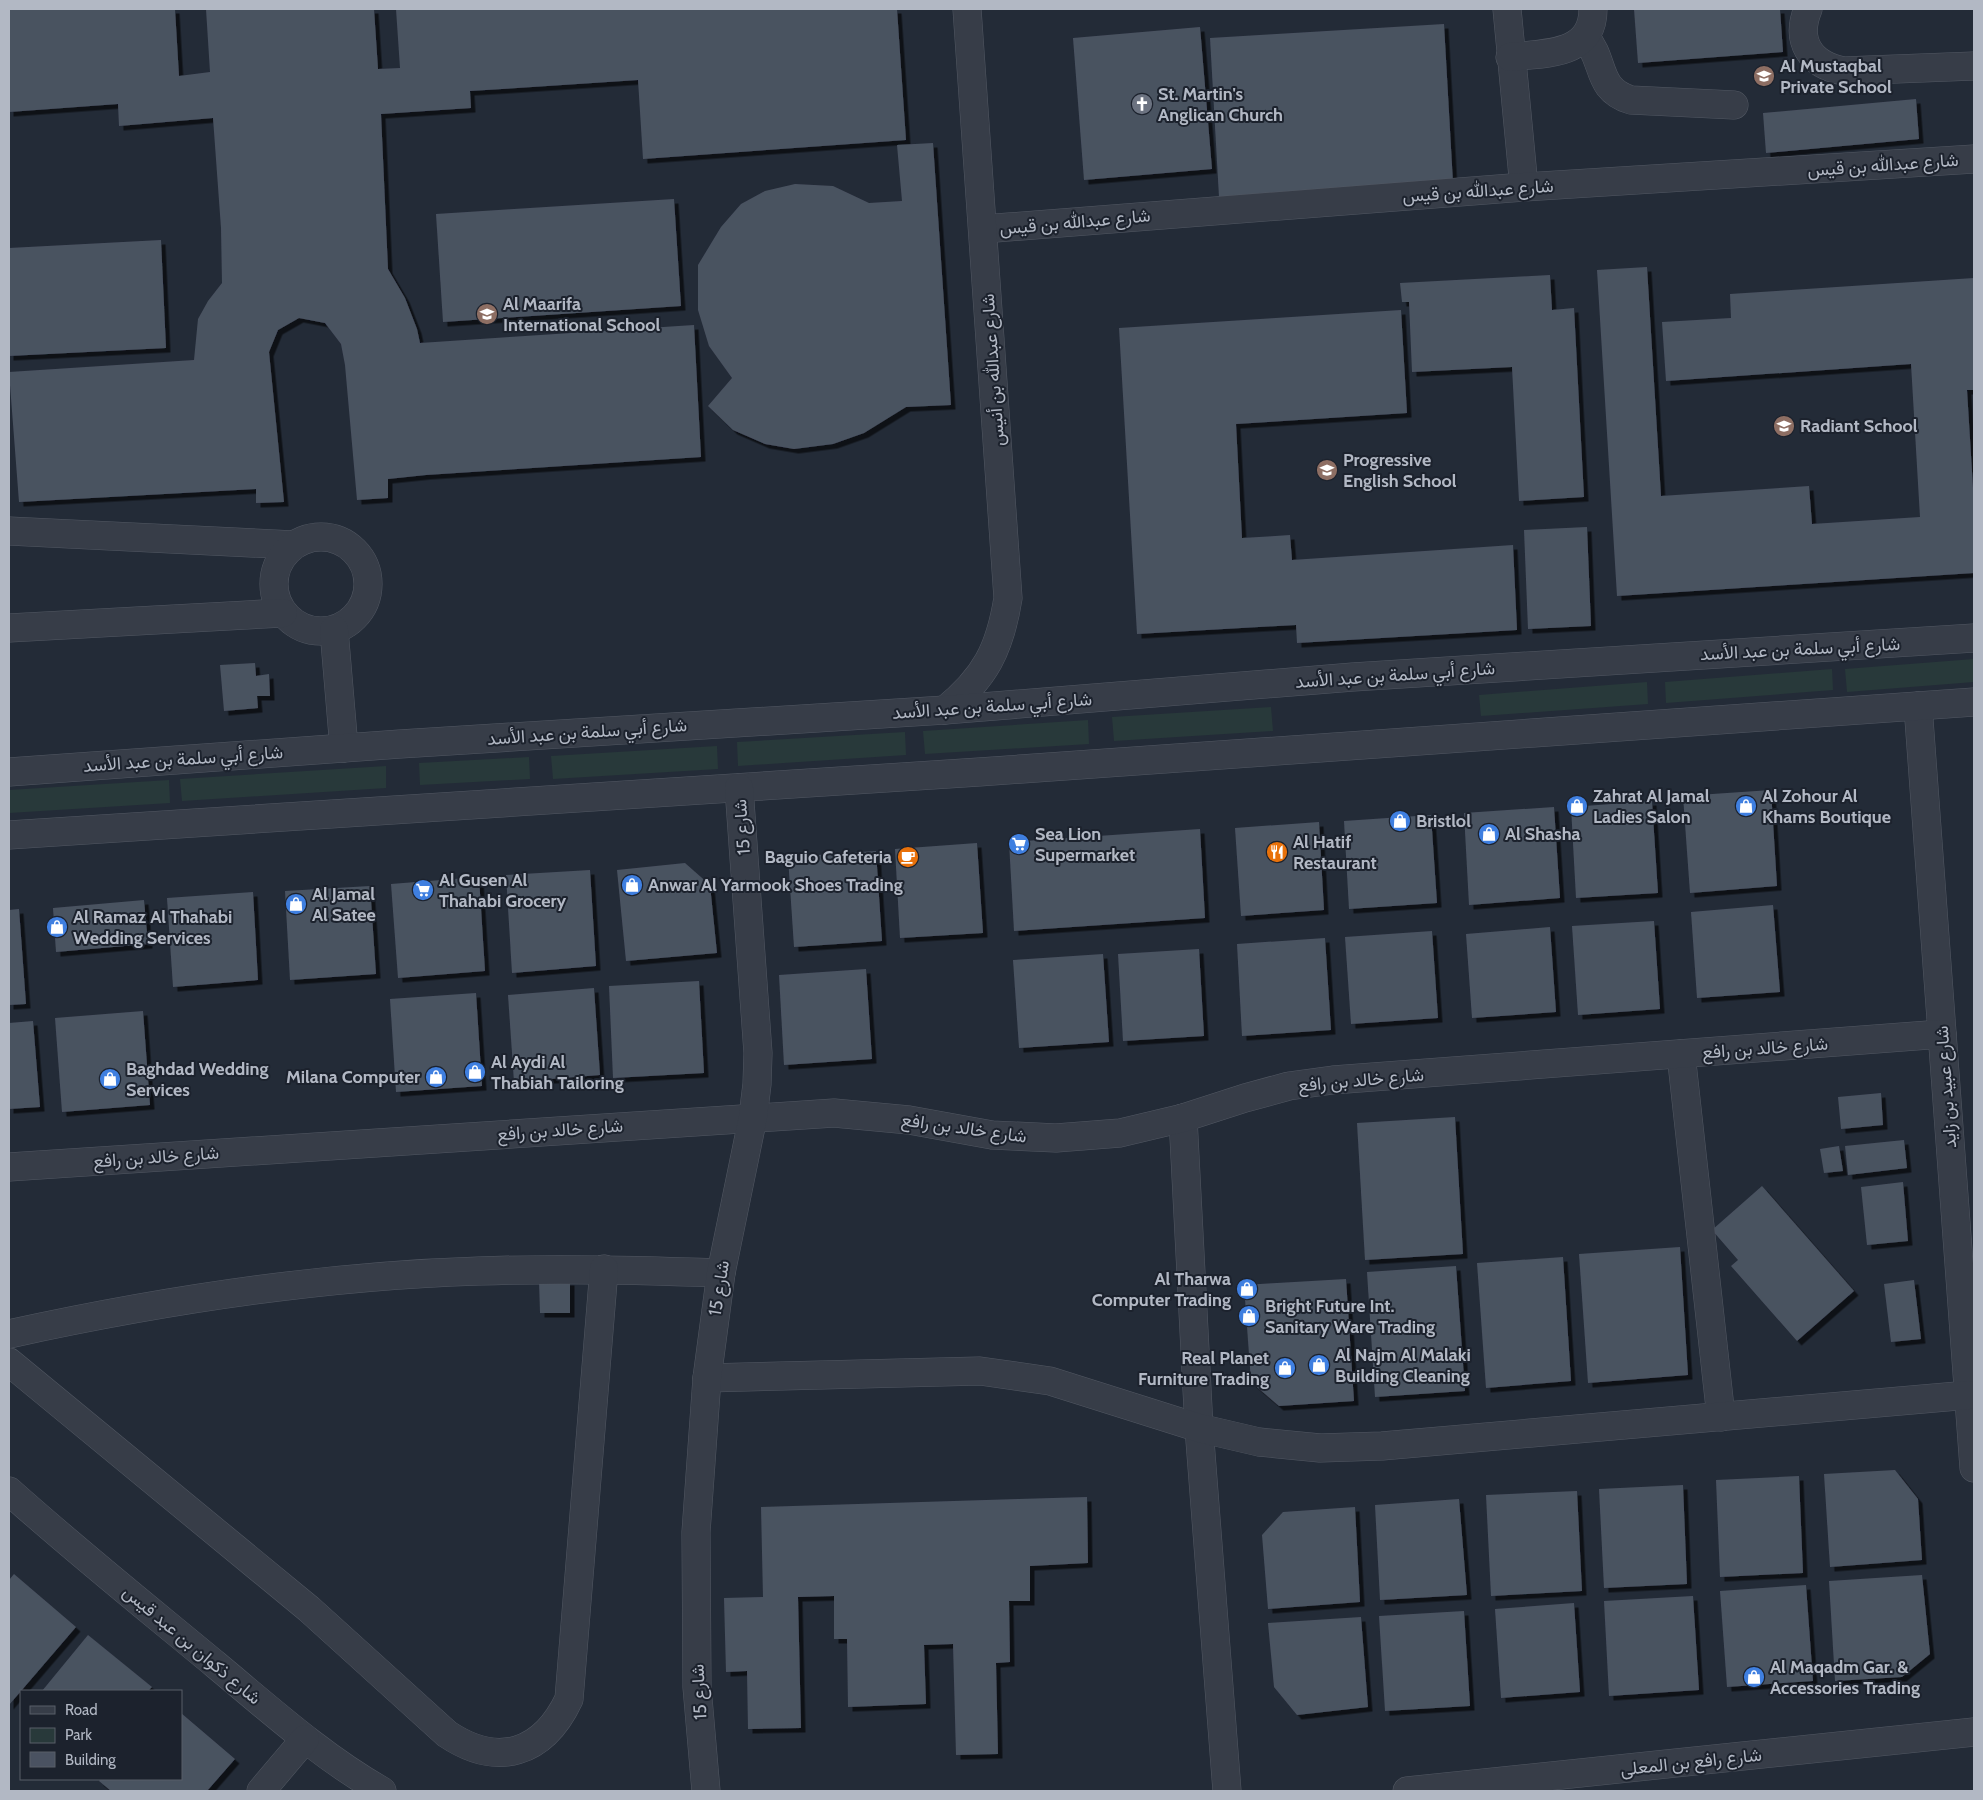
<svg xmlns="http://www.w3.org/2000/svg" width="1983" height="1800" font-family="Cabin,Vazirmatn,sans-serif">
  <style>
    .green { fill: #28393a }
    .building { fill: #4a5261; filter: url(#shadow) }
    .lines { fill: none; stroke-linecap: round; stroke-linejoin: round }
    .minor-casing { stroke: #525863; stroke-width: 29 }
    .minor { stroke: #373d48; stroke-width: 28 }
    .labels { text-anchor: middle; dominant-baseline: central; stroke-width: 4; stroke-linejoin: round; paint-order: stroke }
    .poi-label { font-size: 18px; font-weight: bold; fill: #b2b8c4; stroke: #1c222d; text-anchor: start }
    .street-label { font-size: 18px; fill: #b2b8c4; stroke: #1c222d }
  </style>
  <defs>
    <filter id="shadow"><feDropShadow dx="4.5" dy="4.5" stdDeviation="0" flood-color="#0009"/></filter>
  </defs>
  <rect width="100%" height="100%" fill="#232b37"/>
  <g class="green">
    <polygon points="1974,659 1974,682 1847,692 1845,669"/>
    <polygon points="1832,669 1833,690 1666,703 1665,682"/>
    <polygon points="1647,682 1648,704 1481,716 1479,695"/>
    <polygon points="1271,707 1273,731 1114,741 1112,717"/>
    <polygon points="1088,720 1089,744 925,754 923,731"/>
    <polygon points="905,732 906,755 738,766 737,742"/>
    <polygon points="717,746 718,769 553,779 551,756"/>
    <polygon points="529,757 530,779 420,785 419,763"/>
    <polygon points="386,766 386,788 182,801 180,779"/>
    <polygon points="169,780 170,803 9,813 9,790"/>
  </g>
  <g class="building">
    <polygon points="9,9 175,9 179,76 210,72 206,9 374,9 378,69 400,68 396,9 897,9 906,140 643,159 638,80 470,91 471,108 381,114 388,269 405,298 417,329 420,343 694,325 701,457 426,475 388,479 388,498 357,500 345,365 341,344 325,323 299,318 278,330 269,352 284,502 256,503 256,489 19,502 9,372 194,360 198,319 208,301 222,283 221,228 213,118 119,126 118,104 9,112"/>
    <polygon points="1634,9 1780,9 1783,52 1638,63"/>
    <polygon points="1444,24 1453,183 1219,197 1210,38"/>
    <polygon points="1200,27 1212,169 1084,180 1073,38"/>
    <polygon points="1916,99 1919,139 1766,153 1763,113"/>
    <polygon points="933,143 951,405 906,407 864,433 833,444 794,449 765,444 733,430 708,406 732,378 709,346 698,310 698,265 721,227 741,204 765,191 795,184 833,186 869,203 902,201 897,145"/>
    <polygon points="674,199 681,306 443,322 436,214"/>
    <polygon points="161,240 166,348 9,356 9,248"/>
    <polygon points="1647,267 1661,496 1809,486 1812,524 1920,517 1911,364 1666,381 1662,322 1731,318 1730,294 1974,278 1974,390 1967,390 1974,504 1974,573 1617,596 1597,270"/>
    <polygon points="1550,275 1552,310 1574,308 1584,497 1519,501 1512,367 1412,372 1409,302 1402,302 1400,283"/>
    <polygon points="1401,310 1407,413 1236,424 1242,538 1290,535 1292,560 1513,545 1517,630 1297,643 1296,625 1137,634 1119,328"/>
    <polygon points="1587,527 1591,626 1528,629 1524,530"/>
    <polygon points="255,663 256,676 269,674 270,696 257,696 258,708 224,711 220,665"/>
    <polygon points="1771,790 1777,886 1690,893 1683,796"/>
    <polygon points="1652,801 1658,893 1576,898 1571,807"/>
    <polygon points="1554,807 1560,898 1469,905 1464,813"/>
    <polygon points="1431,815 1437,903 1349,909 1344,821"/>
    <polygon points="1319,822 1324,910 1241,916 1235,828"/>
    <polygon points="1200,829 1205,918 1014,931 1009,842"/>
    <polygon points="977,843 983,933 900,938 895,849"/>
    <polygon points="876,851 882,941 794,947 788,857"/>
    <polygon points="685,863 710,885 717,953 626,961 617,870"/>
    <polygon points="590,870 596,966 512,973 506,875"/>
    <polygon points="479,877 485,971 398,978 391,884"/>
    <polygon points="370,886 376,974 290,980 285,891"/>
    <polygon points="253,892 258,980 173,987 167,898"/>
    <polygon points="144,900 148,944 56,952 53,908"/>
    <polygon points="1773,905 1780,992 1697,998 1691,912"/>
    <polygon points="19,909 26,1004 9,1005 9,910"/>
    <polygon points="1654,921 1660,1009 1578,1015 1572,926"/>
    <polygon points="1550,927 1556,1012 1472,1018 1466,934"/>
    <polygon points="1432,931 1438,1018 1351,1024 1345,937"/>
    <polygon points="1325,938 1331,1030 1242,1036 1237,944"/>
    <polygon points="1199,949 1204,1036 1123,1041 1118,954"/>
    <polygon points="1103,954 1109,1042 1019,1048 1013,960"/>
    <polygon points="866,969 872,1059 784,1065 779,975"/>
    <polygon points="699,981 704,1073 613,1078 609,986"/>
    <polygon points="594,988 600,1075 514,1082 508,995"/>
    <polygon points="476,993 482,1086 396,1092 390,999"/>
    <polygon points="143,1011 150,1105 62,1112 55,1018"/>
    <polygon points="33,1021 40,1107 9,1109 9,1023"/>
    <polygon points="1881,1093 1883,1125 1841,1129 1838,1097"/>
    <polygon points="1455,1117 1463,1254 1365,1260 1357,1123"/>
    <polygon points="1904,1140 1907,1168 1848,1175 1845,1146"/>
    <polygon points="1839,1146 1843,1171 1824,1173 1820,1149"/>
    <polygon points="1903,1182 1908,1241 1867,1245 1861,1187"/>
    <polygon points="1762,1186 1854,1291 1797,1341 1731,1266 1738,1260 1712,1230"/>
    <polygon points="1680,1247 1688,1375 1588,1383 1579,1254"/>
    <polygon points="1563,1257 1571,1381 1486,1388 1477,1263"/>
    <polygon points="1456,1266 1465,1391 1375,1397 1367,1272"/>
    <polygon points="1346,1279 1354,1401 1279,1406 1251,1382 1244,1285"/>
    <polygon points="1914,1280 1921,1339 1891,1342 1884,1284"/>
    <polygon points="539,1281 570,1281 570,1313 540,1313"/>
    <polygon points="1895,1470 1918,1499 1922,1560 1830,1567 1824,1474"/>
    <polygon points="1799,1476 1803,1573 1720,1577 1716,1480"/>
    <polygon points="1683,1485 1687,1584 1604,1588 1599,1489"/>
    <polygon points="1577,1491 1582,1591 1491,1596 1486,1495"/>
    <polygon points="1087,1497 1088,1563 1030,1566 1030,1601 1009,1601 1010,1662 996,1663 998,1754 956,1755 953,1644 924,1645 926,1704 848,1707 847,1639 834,1639 834,1596 798,1597 801,1728 748,1729 747,1671 726,1672 724,1598 763,1597 761,1507"/>
    <polygon points="1459,1499 1467,1595 1380,1600 1375,1505"/>
    <polygon points="1355,1507 1360,1602 1268,1609 1262,1535 1283,1512"/>
    <polygon points="14,1574 76,1627 9,1705 9,1580"/>
    <polygon points="1922,1575 1930,1654 1902,1677 1835,1681 1829,1581"/>
    <polygon points="1806,1585 1813,1681 1727,1687 1720,1591"/>
    <polygon points="1693,1596 1699,1690 1609,1696 1604,1601"/>
    <polygon points="1574,1603 1580,1692 1501,1698 1495,1609"/>
    <polygon points="1464,1611 1470,1706 1385,1711 1379,1616"/>
    <polygon points="1361,1617 1368,1707 1297,1715 1274,1687 1268,1623"/>
    <polygon points="88,1635 152,1687 148,1691 42,1691"/>
    <polygon points="181,1713 235,1759 207,1791 111,1791 99,1781 101,1779 181,1779"/>
  </g>
  <g class="lines">
    <g class="minor-casing">
      <g id="minor">
        <polyline points="1507,9 1524,187"/>
        <path d="M 1808,9 C 1795,41 1810,65 1844,71 L 1974,66"/>
        <path d="M 1585,37 C 1606,61 1595,89 1631,100 L 1734,105"/>
        <path d="M 1510,57 C 1545,53 1593,56 1593,9"/>
        <polyline points="983,229 1524,187 1974,159"/>
        <polyline points="9,531 294,545"/>
        <circle cx="321" cy="584" r="47"/>
        <polyline points="9,628 283,613"/>
        <polyline points="334,630 344,748"/>
        <polyline points="1918,706 1974,1468"/>
        <path d="M 945,710 C 985,678 1000,649 1008,598 L 967,9"/>
        <polyline points="9,772 400,744 945,710 1353,677 1974,638"/>
        <polyline points="9,835 979,772 1974,702"/>
        <polyline points="1681,1054 1721,1417"/>
        <polyline points="1183,1118 1199,1428 1227,1791"/>
        <polyline points="9,1167 834,1113 909,1120 992,1135 1056,1138 1120,1133 1183,1118 1245,1098 1289,1086 1333,1080 1942,1034"/>
        <path d="M 9,1334 C 164,1300 321,1276 479,1271 C 560,1268 640,1270 721,1273"/>
        <path d="M 9,1362 L 309,1609 L 447,1734 C 498,1768 543,1754 569,1699 L 604,1269"/>
        <polyline points="707,1378 980,1371 1050,1381 1199,1428 1259,1442 1320,1448 1382,1446 1969,1395"/>
        <path d="M 9,1491 C 76,1551 146,1607 216,1665 C 269,1709 322,1757 382,1791"/>
        <polyline points="261,1791 305,1739"/>
        <polyline points="706,1791 697,1687 696,1532 707,1378 721,1273 753,1117 757,1084 758,1053 739,788"/>
        <polyline points="1407,1791 1974,1732"/>
      </g>
    </g>
    <use href="#minor" class="minor"/>
  </g>
  <defs>
    <g id="school-disc" transform="scale(1.125)"><circle r="9.5" fill="#8d6e63" stroke="#1c222d"/><path d="M0-5L7-2L0 1L-7-2ZM-4 1L0 2.5L4 1V4Q0 6-4 4Z" fill="#fff"/></g>
    <g id="church-disc" transform="scale(1.125)"><circle r="9.5" fill="#6b7280" stroke="#1c222d"/><path d="M-1.2-6h2.4v3.5h3.3v2.4h-3.3V6h-2.4V-.1h-3.3v-2.4h3.3Z" fill="#fff"/></g>
    <g id="shop-disc" transform="scale(1.125)"><circle r="9.5" fill="#3f7fe0" stroke="#1c222d"/><path d="M-5-2.5h2.3a2.7 3.5 0 0 1 5.4 0H5L5.5 6h-11ZM-1.5-2.5h3a1.5 2.3 0 0 0-3 0Z" fill="#fff"/></g>
    <g id="supermarket-disc" transform="scale(1.125)"><circle r="9.5" fill="#3f7fe0" stroke="#1c222d"/><path d="M-6-5.5h2.5l.6 2H6L4.5 2H-2.5L-4.4-4H-6ZM-1.5 3.2a1.3 1.3 0 1 0 .1 0ZM3 3.2a1.3 1.3 0 1 0 .1 0Z" fill="#fff"/></g>
    <g id="restaurant-disc" transform="scale(1.125)"><circle r="9.5" fill="#e8710a" stroke="#1c222d"/><path d="M-5-6h1v4h1v-4h1v4h1v-4h1v5L-1.5 .5V6h-2V.5L-5-1ZM5-6V6H3V1.5H1.5Q1.5-4 5-6Z" fill="#fff"/></g>
    <g id="cafe-disc" transform="scale(1.125)"><circle r="9.5" fill="#e8710a" stroke="#1c222d"/><path d="M-5.5-4.5H6V0H3Q3 3.5 0 3.5H-2.5Q-5.5 3.5-5.5 0ZM3-3.2v2h1.7v-2ZM-6 4.5H4V6H-6Z" fill="#fff"/></g>
  </defs>
  <g fill-rule="evenodd">
    <use href="#school-disc" x="1764" y="76"/>
    <use href="#church-disc" x="1142" y="104"/>
    <use href="#school-disc" x="487" y="314"/>
    <use href="#school-disc" x="1784" y="426"/>
    <use href="#school-disc" x="1327" y="470"/>
    <use href="#shop-disc" x="1577" y="806"/>
    <use href="#shop-disc" x="1746" y="806"/>
    <use href="#shop-disc" x="1400" y="821"/>
    <use href="#shop-disc" x="1489" y="834"/>
    <use href="#supermarket-disc" x="1019" y="844"/>
    <use href="#restaurant-disc" x="1277" y="852"/>
    <use href="#cafe-disc" x="908" y="857"/>
    <use href="#shop-disc" x="632" y="885"/>
    <use href="#supermarket-disc" x="423" y="890"/>
    <use href="#shop-disc" x="296" y="904"/>
    <use href="#shop-disc" x="57" y="927"/>
    <use href="#shop-disc" x="475" y="1072"/>
    <use href="#shop-disc" x="436" y="1077"/>
    <use href="#shop-disc" x="110" y="1079"/>
    <use href="#shop-disc" x="1247" y="1289"/>
    <use href="#shop-disc" x="1249" y="1316"/>
    <use href="#shop-disc" x="1319" y="1365"/>
    <use href="#shop-disc" x="1285" y="1368"/>
    <use href="#shop-disc" x="1754" y="1677"/>
  </g>
  <g class="labels">
    <g class="poi-label">
      <text x="1780" y="66">Al Mustaqbal<tspan x="1780" dy="21">Private School</tspan></text>
      <text x="1158" y="94">St. Martin's<tspan x="1158" dy="21">Anglican Church</tspan></text>
      <text x="503" y="304">Al Maarifa<tspan x="503" dy="21">International School</tspan></text>
      <text x="1800" y="426">Radiant School</text>
      <text x="1343" y="460">Progressive<tspan x="1343" dy="21">English School</tspan></text>
      <text x="1593" y="796">Zahrat Al Jamal<tspan x="1593" dy="21">Ladies Salon</tspan></text>
      <text x="1762" y="796">Al Zohour Al<tspan x="1762" dy="21">Khams Boutique</tspan></text>
      <text x="1416" y="821">Bristlol</text>
      <text x="1035" y="834">Sea Lion<tspan x="1035" dy="21">Supermarket</tspan></text>
      <text x="1505" y="834">Al Shasha</text>
      <text x="1293" y="842">Al Hatif<tspan x="1293" dy="21">Restaurant</tspan></text>
      <text x="892" y="857" text-anchor="end">Baguio Cafeteria</text>
      <text x="439" y="880">Al Gusen Al<tspan x="439" dy="21">Thahabi Grocery</tspan></text>
      <text x="648" y="885">Anwar Al Yarmook Shoes Trading</text>
      <text x="312" y="894">Al Jamal<tspan x="312" dy="21">Al Satee</tspan></text>
      <text x="73" y="917">Al Ramaz Al Thahabi<tspan x="73" dy="21">Wedding Services</tspan></text>
      <text x="491" y="1062">Al Aydi Al<tspan x="491" dy="21">Thabiah Tailoring</tspan></text>
      <text x="126" y="1069">Baghdad Wedding<tspan x="126" dy="21">Services</tspan></text>
      <text x="420" y="1077" text-anchor="end">Milana Computer</text>
      <text x="1231" y="1279" text-anchor="end">Al Tharwa<tspan x="1231" dy="21">Computer Trading</tspan></text>
      <text x="1265" y="1306">Bright Future Int.<tspan x="1265" dy="21">Sanitary Ware Trading</tspan></text>
      <text x="1335" y="1355">Al Najm Al Malaki<tspan x="1335" dy="21">Building Cleaning</tspan></text>
      <text x="1269" y="1358" text-anchor="end">Real Planet<tspan x="1269" dy="21">Furniture Trading</tspan></text>
      <text x="1770" y="1667">Al Maqadm Gar. &amp;<tspan x="1770" dy="21">Accessories Trading</tspan></text>
    </g>
    <g class="street-label">
      <text transform="translate(1883 165) rotate(-4)">شارع عبدالله بن قيس</text>
      <text transform="translate(1478 191) rotate(-4)">شارع عبدالله بن قيس</text>
      <text transform="translate(1075 222) rotate(-5)">شارع عبدالله بن قيس</text>
      <text transform="translate(993 370) rotate(-94)">شارع عبدالله بن أنيس</text>
      <text transform="translate(1800 649) rotate(-3)">شارع أبي سلمة بن عبد الأسد</text>
      <text transform="translate(1395 675) rotate(-4)">شارع أبي سلمة بن عبد الأسد</text>
      <text transform="translate(992 706) rotate(-4)">شارع أبي سلمة بن عبد الأسد</text>
      <text transform="translate(587 732) rotate(-4)">شارع أبي سلمة بن عبد الأسد</text>
      <text transform="translate(183 759) rotate(-4)">شارع أبي سلمة بن عبد الأسد</text>
      <text transform="translate(742 827) rotate(-94)">شارع 15</text>
      <text transform="translate(1765 1048) rotate(-4)">شارع خالد بن رافع</text>
      <text transform="translate(1361 1080) rotate(-5)">شارع خالد بن رافع</text>
      <text transform="translate(1946 1087) rotate(-94)">شارع عبيد بن زايد</text>
      <text transform="translate(964 1128) rotate(8)">شارع خالد بن رافع</text>
      <text transform="translate(560 1130) rotate(-4)">شارع خالد بن رافع</text>
      <text transform="translate(156 1157) rotate(-4)">شارع خالد بن رافع</text>
      <text transform="translate(719 1288) rotate(-81)">شارع 15</text>
      <text transform="translate(192 1645) rotate(40)">شارع ذكوان بن عبد قيس</text>
      <text transform="translate(699 1692) rotate(-93)">شارع 15</text>
      <text transform="translate(1691 1762) rotate(-6)">شارع رافع بن المعلى</text>
    </g>
  </g>
  <rect width="1983" height="1800" fill="none" stroke="#b2b8c4" stroke-width="20"/>
  <rect x="20" y="1690" width="162" height="90" fill="#1c222d" stroke="#585e69"/>
  <rect x="30" y="1706" width="25" height="8" fill="#373d48" stroke="#585e69"/>
  <text x="65" y="1715" font-size="15" fill="#b2b8c4">Road</text>
  <rect x="30" y="1728" width="25" height="15" fill="#28393a" stroke="#585e69"/>
  <text x="65" y="1740" font-size="15" fill="#b2b8c4">Park</text>
  <rect x="30" y="1752" width="25" height="15" fill="#4a5261" stroke="#585e69"/>
  <text x="65" y="1765" font-size="15" fill="#b2b8c4">Building</text>
</svg>
